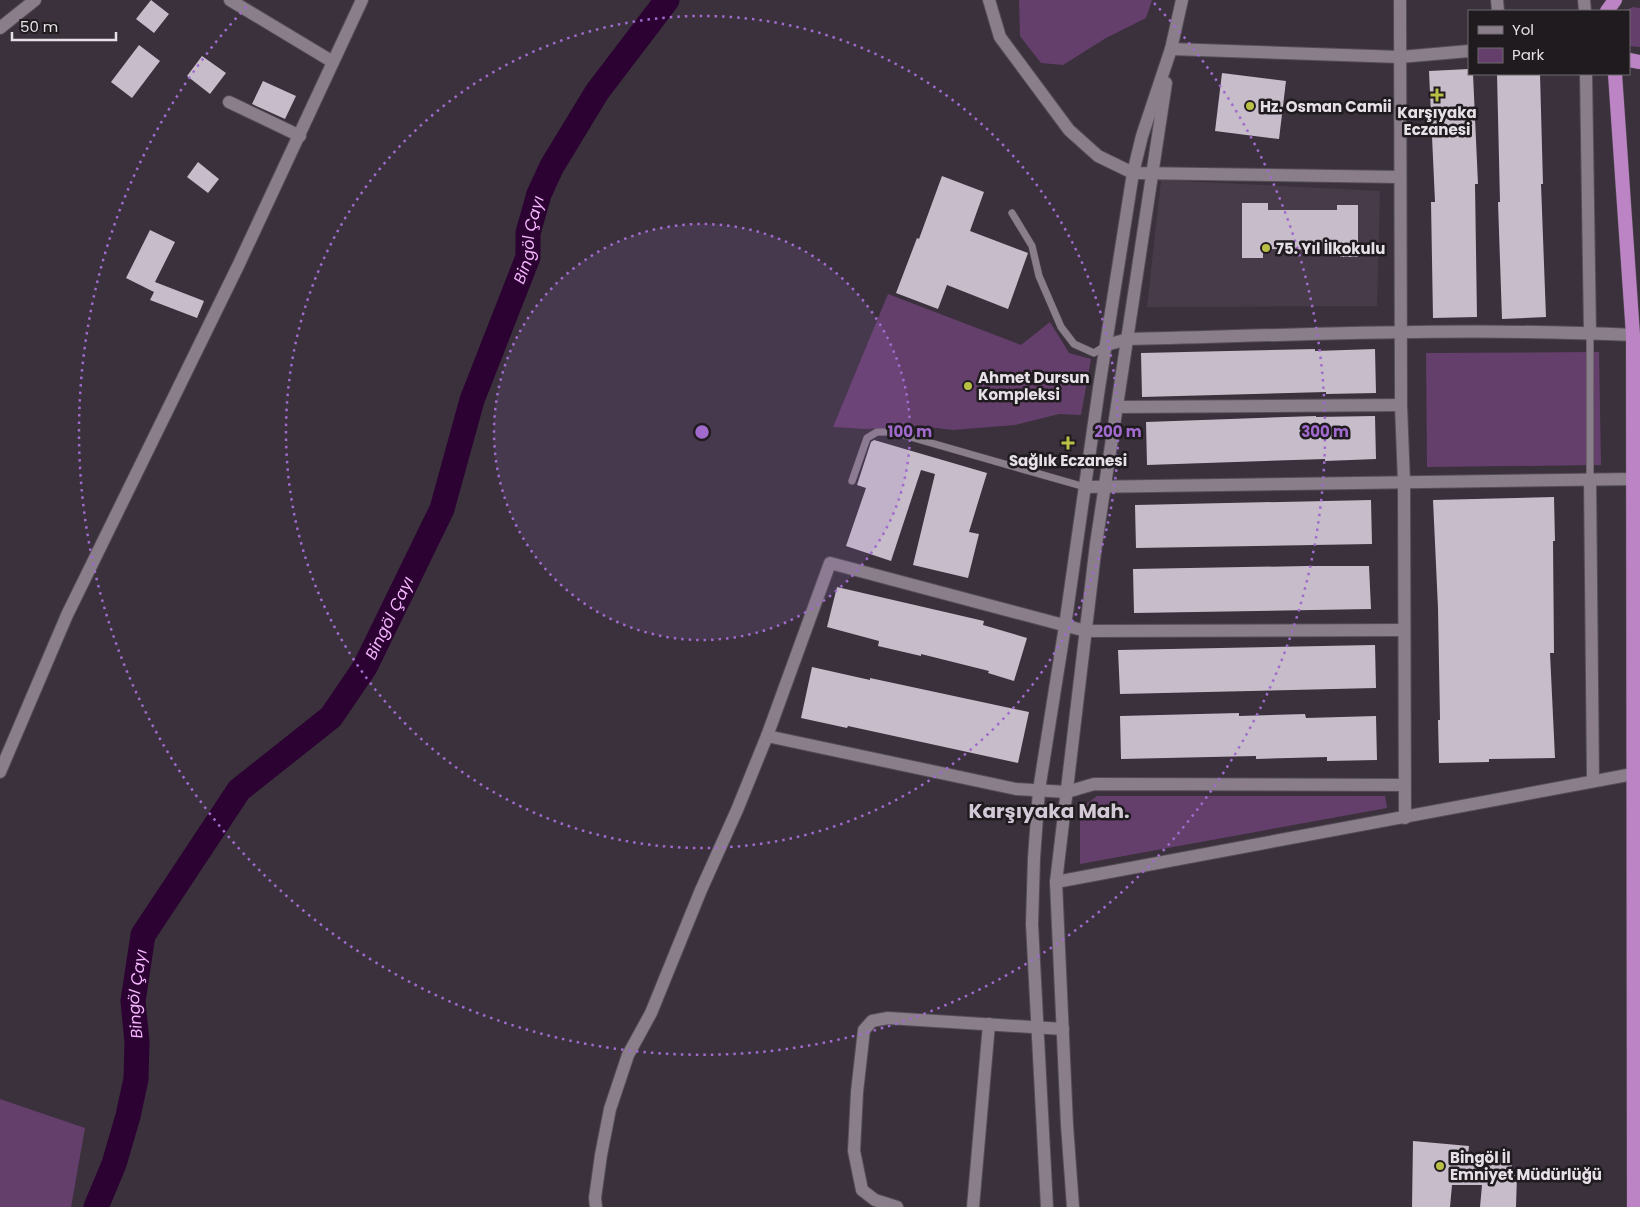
<svg xmlns="http://www.w3.org/2000/svg" width="1640" height="1207" font-family="Poppins,sans-serif">
  <style>
    .built { fill: #473a49 }
    .green { fill: #653f6b }
    .lines { fill: none; stroke-linecap: round; stroke-linejoin: round }
    .river { stroke: #2b0231; stroke-width: 25 }
    .building { fill: #c7bcc9 }
    .service-casing { stroke: #544d55; stroke-width: 8 }
    .minor-casing { stroke: #544d55; stroke-width: 14 }
    .tertiary-casing { stroke: #544d55; stroke-width: 14 }
    .trunk-casing { stroke: #544d55; stroke-width: 15 }
    .service { stroke: #897e8a; stroke-width: 7 }
    .minor { stroke: #897e8a; stroke-width: 12 }
    .tertiary { stroke: #897e8a; stroke-width: 12 }
    .trunk { stroke: #bc84c4; stroke-width: 14 }
    .ring { fill: none; stroke: #a16bcd; stroke-width: 2.5; stroke-dasharray: 2.5 5 }
    .poi-dot { fill: #bac045; stroke: #1f1b1f; stroke-width: 2 }
    .labels { text-anchor: middle; dominant-baseline: central; stroke-width: 5; stroke-linejoin: round; paint-order: stroke }
    .poi-label { font-size: 15px; font-weight: bold; fill: #e7e1e7; stroke: #1f1b1f; text-anchor: start }
    .water-label { font-size: 16px; font-style: italic; fill: #f4b5fe; stroke: #1f1b1f }
    .district-label { font-size: 20px; font-weight: bold; fill: #d4c9d6; stroke: #1f1b1f }
    .centre { fill: #a16bcd; stroke: #1f1b1f; stroke-width: 2.5 }
    .ring-label { font-size: 15px; text-anchor: middle; font-weight: bold; fill: #a16bcd; stroke: #1f1b1f; stroke-width: 5; stroke-linejoin: round; paint-order: stroke }
  </style>
  <rect width="100%" height="100%" fill="#3a313c"/>
  <polygon class="built" points="1161,180 1380,191 1377,306 1147,307"/>
  <g class="green">
    <polygon points="1019,0 1152,0 1146,18 1106,38 1063,65 1041,63 1020,36"/>
    <polygon points="1633,7 1640,8 1640,47 1629,46 1629,11 1624,11"/>
    <polygon points="888,294 1021,345 1050,322 1069,353 1091,359 1081,415 1059,414 1015,425 953,430 920,426 866,429 833,427"/>
    <polygon points="1599,352 1601,465 1427,467 1426,353"/>
    <polygon points="1097,796 1385,796 1387,808 1080,864 1080,809"/>
    <polygon points="0,1099 85,1128 71,1207 0,1207"/>
  </g>
  <g class="lines">
    <path class="river" id="s1" d="M 96,1207 L 114,1164 L 128,1116 L 136,1079 L 137,1042 L 133,1001 L 143,935 L 239,790 L 331,717 L 365,667 L 442,509 L 472,400 L 528,257 L 528,233 L 539,194 L 552,166 L 597,92 L 667,0"/>
  </g>
  <g class="building">
    <polygon points="151,0 169,14 154,33 136,19"/>
    <polygon points="139,45 160,61 132,98 111,82"/>
    <polygon points="202,56 226,73 210,94 187,76"/>
    <polygon points="1469,69 1469,74 1473,74 1478,184 1475,184 1477,317 1433,318 1431,202 1435,202 1429,71"/>
    <polygon points="1222,73 1286,81 1279,139 1215,131"/>
    <polygon points="1497,74 1540,74 1543,184 1541,184 1546,317 1502,319 1498,202 1500,202"/>
    <polygon points="263,81 296,96 285,119 252,104"/>
    <polygon points="198,162 219,179 208,193 187,177"/>
    <polygon points="942,176 984,192 970,231 1028,253 1008,309 947,285 938,309 896,293 917,238 919,239"/>
    <polygon points="1242,203 1268,203 1268,210 1337,210 1337,205 1358,205 1358,257 1340,257 1340,250 1263,249 1263,258 1242,258"/>
    <polygon points="150,230 175,242 155,282 204,301 197,318 150,300 154,292 126,278"/>
    <polygon points="1315,349 1315,351 1375,349 1376,393 1326,394 1326,392 1142,397 1141,353"/>
    <polygon points="1316,416 1316,417 1375,416 1376,459 1325,461 1325,459 1147,465 1146,422"/>
    <polygon points="874,440 987,473 969,532 979,534 968,578 913,565 935,474 921,470 891,561 846,546 866,488 857,485 871,442"/>
    <polygon points="1554,497 1555,541 1553,541 1554,653 1550,653 1555,758 1489,759 1489,762 1439,763 1438,720 1440,720 1438,608 1433,500"/>
    <polygon points="1371,500 1372,544 1136,548 1135,505"/>
    <polygon points="1307,566 1369,566 1371,609 1134,613 1133,569"/>
    <polygon points="837,587 984,621 983,625 1027,638 1014,681 988,673 989,671 921,654 921,656 878,646 879,641 827,627"/>
    <polygon points="1375,645 1376,688 1120,694 1118,650"/>
    <polygon points="812,667 870,680 870,678 1029,712 1018,763 848,726 847,728 801,718"/>
    <polygon points="1239,713 1239,716 1305,714 1306,718 1376,716 1377,760 1327,761 1327,757 1256,759 1256,756 1121,759 1120,716"/>
    <polygon points="1413,1141 1469,1146 1468,1156 1511,1154 1512,1173 1517,1174 1516,1207 1480,1207 1482,1185 1452,1185 1450,1207 1412,1207"/>
  </g>
  <g class="lines">
    <g class="service-casing">
      <g id="service">
        <polyline points="1012,213 1032,246 1039,276 1061,327 1074,344 1094,353 1105,346"/>
        <polyline points="1590,333 1590,479"/>
        <polyline points="852,481 867,438 877,432 893,432 1085,487"/>
      </g>
    </g>
    <g class="minor-casing">
      <g id="minor">
        <polyline points="230,0 333,62"/>
        <polyline points="989,0 1000,37 1069,130 1098,156 1133,173 1400,177"/>
        <polyline points="1400,0 1401,405 1404,482 1405,818"/>
        <polyline points="1497,0 1498,11"/>
        <polyline points="1584,0 1585,11"/>
        <polyline points="0,28 35,0"/>
        <polyline points="1171,49 1182,0"/>
        <polyline points="1586,74 1590,333"/>
        <polyline points="229,102 300,136"/>
        <path d="M 1106,345 L 1128,339 C 1296,335 1465,327 1633,335"/>
        <polyline points="1117,407 1401,405"/>
        <polyline points="1590,479 1593,781"/>
        <polyline points="1085,487 1633,479"/>
        <polyline points="767,736 1016,789 1067,792 1094,784 1404,785"/>
        <polyline points="0,772 67,615 238,266 362,0"/>
        <polyline points="1056,882 1633,774"/>
        <polyline points="596,1207 595,1198 601,1155 610,1109 628,1055 651,1013 701,890 737,810 767,736 830,563 1086,631 1404,630"/>
        <polyline points="897,1207 875,1200 862,1190 854,1151 857,1092 864,1030 872,1021 888,1018 1063,1029"/>
        <polyline points="973,1207 989,1024"/>
      </g>
    </g>
    <g class="tertiary-casing">
      <g id="tertiary">
        <polyline points="1171,49 1400,57 1469,51"/>
        <polyline points="1047,1207 1032,924 1034,858 1039,790 1065,626 1099,388 1133,173 1142,136 1171,49"/>
        <polyline points="1073,1207 1067,1125 1056,882 1096,544 1166,83"/>
      </g>
    </g>
    <g class="trunk-casing">
      <g id="trunk">
        <polyline points="1607,11 1615,0"/>
        <polyline points="1629,60 1640,62"/>
        <polyline points="1615,74 1633,335 1634,1207"/>
      </g>
    </g>
    <use href="#service" class="service"/>
    <use href="#minor" class="minor"/>
    <use href="#tertiary" class="tertiary"/>
    <use href="#trunk" class="trunk"/>
  </g>
  <circle cx="702" cy="432" r="208" fill="#a16bcd" fill-opacity=".12"/>
  <g class="ring">
    <circle cx="702" cy="432" r="208"/>
    <circle cx="702" cy="432" r="416"/>
    <path d="M1154 3A623 623 0 1 1 250 3"/>
  </g>
  <g class="poi-dot">
    <path d="M1434.5 87.5h5v5h5v5h-5v5h-5v-5h-5v-5h5z"/>
    <circle cx="1250" cy="106" r="5"/>
    <circle cx="1266" cy="248" r="5"/>
    <circle cx="968" cy="386" r="5"/>
    <path d="M1065.5 435.5h5v5h5v5h-5v5h-5v-5h-5v-5h5z"/>
    <circle cx="1440" cy="1166" r="5"/>
  </g>
  <g class="labels">
    <g class="poi-label">
      <text x="1260" y="106">Hz. Osman Camii</text>
      <text x="1437" y="112" text-anchor="middle">Karşıyaka<tspan x="1437" dy="17">Eczanesi</tspan></text>
      <text x="1276" y="248">75. Yıl İlkokulu</text>
      <text x="978" y="377">Ahmet Dursun<tspan x="978" dy="17">Kompleksi</tspan></text>
      <text x="1068" y="460" text-anchor="middle">Sağlık Eczanesi</text>
      <text x="1450" y="1157">Bingöl İl<tspan x="1450" dy="17">Emniyet Müdürlüğü</tspan></text>
    </g>
    <g class="water-label">
      <text stroke="none"><textPath href="#s1" startOffset="1091">Bingöl Çayı</textPath></text>
      <text stroke="none"><textPath href="#s1" startOffset="686">Bingöl Çayı</textPath></text>
      <text stroke="none"><textPath href="#s1" startOffset="220">Bingöl Çayı</textPath></text>
    </g>
    <g class="district-label">
      <text x="1049" y="811">Karşıyaka Mah.</text>
    </g>
  </g>
  <circle cx="702" cy="432" r="8" class="centre"/>
  <g class="ring-label">
    <text x="910" y="437">100 m</text>
    <text x="1118" y="437">200 m</text>
    <text x="1325" y="437">300 m</text>
  </g>
  <rect x="1468" y="10" width="162" height="65" fill="#1f1b1f" stroke="#6f6a6f"/>
  <rect x="1478" y="26" width="25" height="8" fill="#897e8a" stroke="#6f6a6f"/>
  <text x="1512" y="35" font-size="15" fill="#e7e1e7">Yol</text>
  <rect x="1478" y="48" width="25" height="15" fill="#653f6b" stroke="#6f6a6f"/>
  <text x="1512" y="60" font-size="15" fill="#e7e1e7">Park</text>
  <path d="M12 32v8h104v-8" fill="none" stroke="#e7e1e7" stroke-width="2.5"/>
  <text x="20" y="32" font-size="15" fill="#e7e1e7" stroke="#1f1b1f" stroke-width="4" paint-order="stroke">50 m</text>
</svg>
